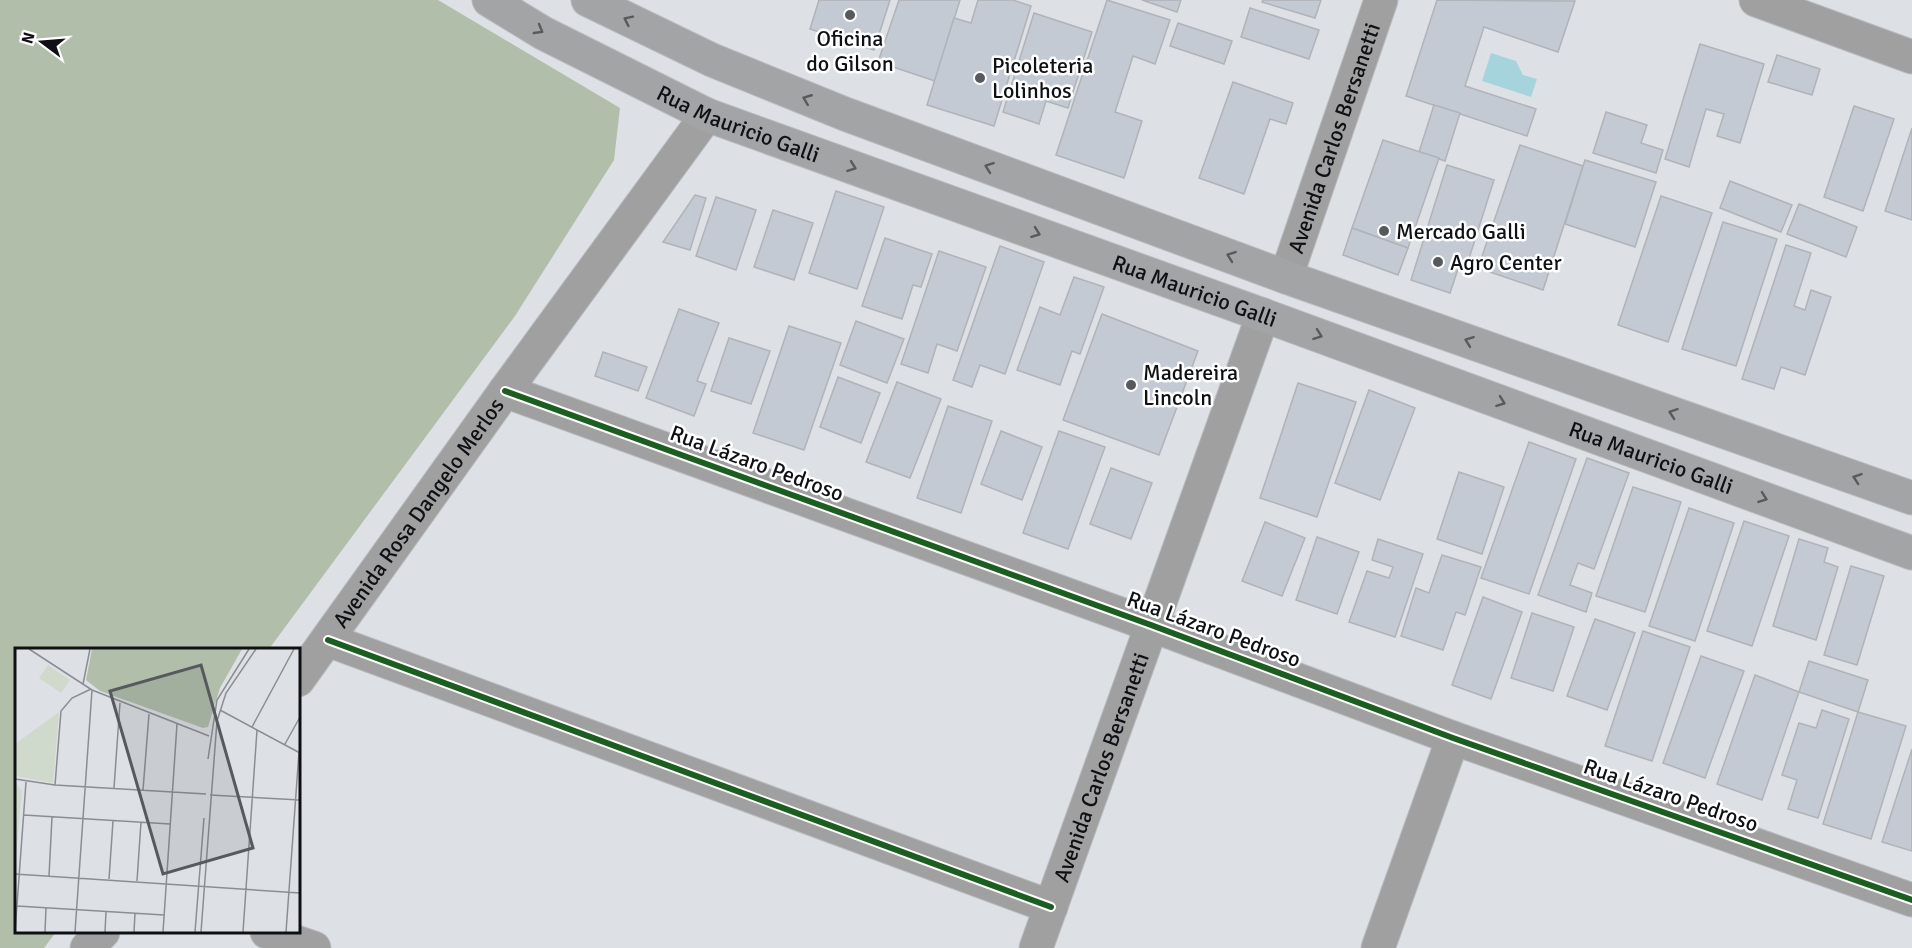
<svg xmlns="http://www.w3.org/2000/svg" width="1912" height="948" font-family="Signika,sans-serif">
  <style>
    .forest { fill: #b1bfaa }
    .water { fill: #a5d4dc }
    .building { fill: #c3cad4; stroke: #b0b3b7; stroke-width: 1.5 }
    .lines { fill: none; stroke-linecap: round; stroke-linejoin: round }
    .street-casing { stroke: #b9bbbf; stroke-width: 35 }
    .primary-casing { stroke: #b9bbbf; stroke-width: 35 }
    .street { stroke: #a0a0a0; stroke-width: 33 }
    .primary { stroke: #a2a4a5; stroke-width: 33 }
    .cycleway-casing { stroke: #fff; stroke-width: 10 }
    .cycleway { stroke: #1b5e20; stroke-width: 6 }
    .oneway { stroke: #585a5c }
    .poi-dot { fill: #56595e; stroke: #fff; stroke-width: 2 }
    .labels { text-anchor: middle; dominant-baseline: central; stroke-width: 5; stroke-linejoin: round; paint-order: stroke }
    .poi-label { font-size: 22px; fill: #0e1014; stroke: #fff; text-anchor: start }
    .street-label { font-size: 22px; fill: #0e1014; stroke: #fff }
    .inset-road { fill: none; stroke: #8a8d92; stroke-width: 1.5 }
    .view { fill: #56595e; fill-opacity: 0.15; stroke: #56595e; stroke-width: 3 }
    .inset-edge { fill: none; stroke: #0e1014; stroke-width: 3 }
  </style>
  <rect width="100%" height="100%" fill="#dde1e6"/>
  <polygon class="forest" points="0,0 438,0 620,108 614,160 515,316 269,649 16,650 16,932 56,932 44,948 0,948"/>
  <polygon class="water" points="1491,53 1516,61 1523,75 1537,79 1531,97 1482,81"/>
  <g class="building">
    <polygon points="819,0 890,0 874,50 810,29"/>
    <polygon points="899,0 960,0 935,81 878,62"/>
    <polygon points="978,0 1013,0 1031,6 994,126 927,105 954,18 971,23"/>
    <polygon points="1107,0 1170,20 1155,64 1133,56 1115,112 1142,121 1124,178 1056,155"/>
    <polygon points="1142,0 1181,0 1177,12"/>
    <polygon points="1263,0 1321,0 1315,18 1262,2"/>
    <polygon points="1437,0 1575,1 1558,52 1484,27 1465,86 1536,109 1527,136 1406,96"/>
    <polygon points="1250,8 1319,30 1309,59 1241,37"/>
    <polygon points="1034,13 1092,32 1068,108 1046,101 1039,124 1003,112"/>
    <polygon points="1178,23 1232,41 1224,64 1170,46"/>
    <polygon points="1700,44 1764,64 1740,143 1717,136 1724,114 1706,109 1689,167 1665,159"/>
    <polygon points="1777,55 1820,69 1812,95 1768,82"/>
    <polygon points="1233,82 1293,103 1286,124 1270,119 1244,194 1199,178"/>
    <polygon points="1434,105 1460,113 1445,161 1419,152"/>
    <polygon points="1854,106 1894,119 1863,211 1824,197"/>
    <polygon points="1606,112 1647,125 1641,143 1663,150 1656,173 1593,153"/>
    <polygon points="1912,128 1912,220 1885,211"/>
    <polygon points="1383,140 1439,158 1408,248 1352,228"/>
    <polygon points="1520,145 1583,166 1543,290 1478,268"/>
    <polygon points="1585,160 1656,182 1635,247 1565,224"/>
    <polygon points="1447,165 1494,180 1465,271 1458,269 1450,293 1411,280"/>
    <polygon points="1730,181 1792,205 1781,232 1720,208"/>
    <polygon points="836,191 884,207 857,289 809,273"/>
    <polygon points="695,195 706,198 690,250 663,242"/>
    <polygon points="1661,196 1712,213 1668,342 1618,325"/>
    <polygon points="716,197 756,210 736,270 696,256"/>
    <polygon points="1799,204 1857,227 1846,257 1787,234"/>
    <polygon points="773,210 813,223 794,280 754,267"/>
    <polygon points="1723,222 1777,239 1736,366 1682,349"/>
    <polygon points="1352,228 1408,248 1398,275 1343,255"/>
    <polygon points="885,238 932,254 921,287 913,285 902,319 862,306"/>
    <polygon points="1786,245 1811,253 1794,306 1805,310 1811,290 1831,297 1805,375 1781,367 1774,389 1742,379"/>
    <polygon points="1000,246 1044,262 1005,374 980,365 972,387 953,380"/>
    <polygon points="939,251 986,267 957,351 937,344 928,373 901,364"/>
    <polygon points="1074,277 1104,287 1080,354 1072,351 1060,385 1017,370 1040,307 1060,315"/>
    <polygon points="679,309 719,323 697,381 706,384 694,416 646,398"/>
    <polygon points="1102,314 1198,351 1159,455 1063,420"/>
    <polygon points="856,321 904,339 887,383 840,365"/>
    <polygon points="789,326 841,343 804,450 753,433"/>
    <polygon points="729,338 770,351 751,404 711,391"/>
    <polygon points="603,352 647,367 638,391 595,376"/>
    <polygon points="838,377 880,393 861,443 820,427"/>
    <polygon points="897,382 941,399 910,478 866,462"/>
    <polygon points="1298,383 1356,402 1317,517 1260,498"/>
    <polygon points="1369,390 1415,408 1380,500 1335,483"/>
    <polygon points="948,406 992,421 961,513 917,498"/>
    <polygon points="1001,431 1042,447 1022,500 981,484"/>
    <polygon points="1059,431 1105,447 1068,549 1023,533"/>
    <polygon points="1529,442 1576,459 1529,594 1481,578"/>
    <polygon points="1587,458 1629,473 1594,569 1578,563 1570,585 1592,593 1586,612 1538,595"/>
    <polygon points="1111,468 1152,483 1131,539 1090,524"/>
    <polygon points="1459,472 1504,487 1482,554 1437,539"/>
    <polygon points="1633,487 1681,502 1645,612 1596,596"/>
    <polygon points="1689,508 1734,523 1695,641 1649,626"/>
    <polygon points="1744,521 1789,536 1752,646 1707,631"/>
    <polygon points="1265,522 1305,538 1282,596 1242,581"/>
    <polygon points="1317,537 1359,552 1337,614 1296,600"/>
    <polygon points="1378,539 1423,554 1395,637 1349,622 1367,571 1389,578 1393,567 1372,560"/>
    <polygon points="1799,539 1828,548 1824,562 1838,567 1816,640 1773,626"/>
    <polygon points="1442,555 1481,567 1465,615 1456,612 1443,650 1401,636 1416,588 1429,593"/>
    <polygon points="1851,566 1884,576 1857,665 1824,655"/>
    <polygon points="1483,597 1522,612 1491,699 1452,685"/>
    <polygon points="1532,613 1574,627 1553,691 1511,678"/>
    <polygon points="1595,619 1635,633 1607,710 1567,696"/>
    <polygon points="1643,631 1690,647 1652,761 1605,746"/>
    <polygon points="1701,656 1744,671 1705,778 1663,763"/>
    <polygon points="1809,661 1868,680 1858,712 1799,692"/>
    <polygon points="1755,675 1799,692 1762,800 1717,784"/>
    <polygon points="1822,710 1849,719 1818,818 1788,809 1797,780 1782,775 1799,723 1816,728"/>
    <polygon points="1858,712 1906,726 1871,839 1823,824"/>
    <polygon points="1912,749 1912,851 1882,842"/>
  </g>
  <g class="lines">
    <g class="street-casing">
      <g id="street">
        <polyline points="1756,0 1912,57"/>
        <path id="s1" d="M 1286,277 L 1381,0"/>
        <polyline points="505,391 1151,625 1453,738 1912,900"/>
        <polyline points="328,640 1051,907"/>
        <path id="s2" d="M 298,680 L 505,391 L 707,115"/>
        <polyline points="267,932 314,948"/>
        <polyline points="87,948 103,932"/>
        <path id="s3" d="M 1036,948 L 1263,315"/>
        <polyline points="1378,948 1453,738"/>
      </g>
    </g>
    <g class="primary-casing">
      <g id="primary">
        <path id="s4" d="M 489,0 L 543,33 L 707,115 L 1263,315 L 1912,553"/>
        <polyline points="588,0 712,60 845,114 1286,277 1912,498"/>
      </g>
    </g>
    <use href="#street" class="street"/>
    <use href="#primary" class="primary"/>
    <g class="cycleway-casing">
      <g id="cycleway">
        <polyline points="505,391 1151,625 1453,738 1912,900"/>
        <polyline points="328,640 1051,907"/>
      </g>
    </g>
    <use href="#cycleway" class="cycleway"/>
  </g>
  <defs><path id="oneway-chevron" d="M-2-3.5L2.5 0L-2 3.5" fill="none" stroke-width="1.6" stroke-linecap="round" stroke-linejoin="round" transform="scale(1.5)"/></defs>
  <g class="oneway">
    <use href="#oneway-chevron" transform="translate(628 20) rotate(-154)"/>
    <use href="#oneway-chevron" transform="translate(539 30) rotate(30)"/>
    <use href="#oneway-chevron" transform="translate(807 99) rotate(-158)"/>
    <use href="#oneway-chevron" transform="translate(852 167) rotate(20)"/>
    <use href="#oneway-chevron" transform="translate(989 167) rotate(-160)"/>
    <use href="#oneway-chevron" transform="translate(1036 233) rotate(20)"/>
    <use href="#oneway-chevron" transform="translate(1231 256) rotate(-160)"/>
    <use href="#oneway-chevron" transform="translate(1318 335) rotate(20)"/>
    <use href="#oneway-chevron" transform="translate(1469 341) rotate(-160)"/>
    <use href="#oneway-chevron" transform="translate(1501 402) rotate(20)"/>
    <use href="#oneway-chevron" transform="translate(1673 413) rotate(-161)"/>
    <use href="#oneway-chevron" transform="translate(1857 478) rotate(-161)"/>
    <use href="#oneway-chevron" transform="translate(1763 498) rotate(20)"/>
  </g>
  <g class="poi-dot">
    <circle cx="850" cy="15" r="6"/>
    <circle cx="980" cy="78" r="6"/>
    <circle cx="1384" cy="231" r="6"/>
    <circle cx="1438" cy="262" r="6"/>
    <circle cx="1131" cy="385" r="6"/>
  </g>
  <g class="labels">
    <g class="poi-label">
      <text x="850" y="38" text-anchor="middle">Oficina<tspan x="850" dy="25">do Gilson</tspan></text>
      <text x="992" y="65">Picoleteria<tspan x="992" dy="25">Lolinhos</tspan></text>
      <text x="1396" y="231">Mercado Galli</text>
      <text x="1450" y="262">Agro Center</text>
      <text x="1143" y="372">Madereira<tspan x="1143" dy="25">Lincoln</tspan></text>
    </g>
    <g class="street-label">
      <text stroke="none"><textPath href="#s4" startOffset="279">Rua Mauricio Galli</textPath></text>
      <text stroke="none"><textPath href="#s1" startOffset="147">Avenida Carlos Bersanetti</textPath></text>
      <text stroke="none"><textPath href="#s4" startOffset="765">Rua Mauricio Galli</textPath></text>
      <text stroke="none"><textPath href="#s4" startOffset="1251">Rua Mauricio Galli</textPath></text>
      <text transform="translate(757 463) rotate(20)">Rua Lázaro Pedroso</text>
      <text stroke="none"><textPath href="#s2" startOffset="206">Avenida Rosa Dangelo Merlos</textPath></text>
      <text transform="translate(1214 629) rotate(20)">Rua Lázaro Pedroso</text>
      <text stroke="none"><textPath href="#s3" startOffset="192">Avenida Carlos Bersanetti</textPath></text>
      <text transform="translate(1671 795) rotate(19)">Rua Lázaro Pedroso</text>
    </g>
  </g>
  <g transform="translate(15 648)">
    <rect width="285" height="285" fill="#dde1e6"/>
    <path d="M 33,17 L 55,32 L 46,45 L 24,30 ZM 44,64 L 38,135 L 0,128 L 0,96 ZM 0,134 L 7,143 L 0,220 Z" fill="#cfdacc"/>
    <path d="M 77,1 L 227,1 L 205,40 L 193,79 L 188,80 L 85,43 L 71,32 Z" fill="#b1bfaa"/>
    <path class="inset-road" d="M 14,1 L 77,42 L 194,88M 68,36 L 75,1M 205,62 L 285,105M 237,79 L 279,1M 270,96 L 285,69M 193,111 L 202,52 L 234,1M 0,131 L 40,137 L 191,146M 40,137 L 46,63 L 57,50 L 76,41M 99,140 L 105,55M 128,142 L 134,66M 195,147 L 285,152M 9,167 L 155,176M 0,226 L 285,245M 34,228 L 37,169M 94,231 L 98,173M 122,233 L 126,174M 2,258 L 149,267M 0,284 L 11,134M 30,284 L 31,259M 60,284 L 77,42M 90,284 L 91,264M 119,284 L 120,265M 148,284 L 162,76M 180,284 L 189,170M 186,284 L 202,73 L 211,45 L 241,1M 228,284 L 242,82M 271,284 L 284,104"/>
    <path class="view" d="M 186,17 L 238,200 L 148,226 L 95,43 Z"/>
    <rect width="285" height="285" class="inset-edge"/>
  </g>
  <g transform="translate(42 42) rotate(286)" stroke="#ffffff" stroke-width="4.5" paint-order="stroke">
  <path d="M0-4.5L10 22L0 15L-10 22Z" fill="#0e1014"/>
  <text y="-9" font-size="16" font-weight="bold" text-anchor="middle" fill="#0e1014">N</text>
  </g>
</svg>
